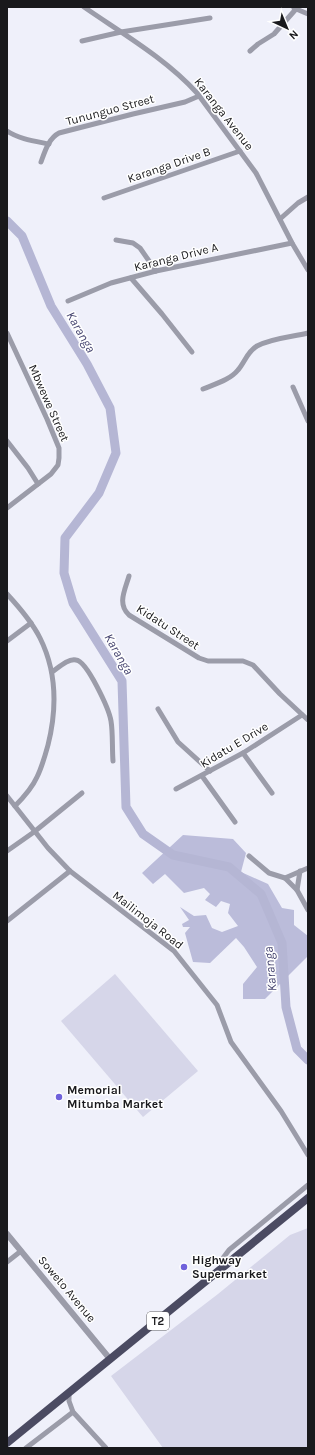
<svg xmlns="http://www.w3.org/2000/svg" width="315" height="1455" font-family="Karla,sans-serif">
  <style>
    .green { fill: #d6d6e9 }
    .forest { fill: #bbbcda }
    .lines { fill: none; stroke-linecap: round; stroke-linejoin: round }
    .river { stroke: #b5b6d4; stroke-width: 9 }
    .minor { stroke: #9b9ca9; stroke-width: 5 }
    .tertiary { stroke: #9b9ca9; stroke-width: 6 }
    .trunk { stroke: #4b4b62; stroke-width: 8 }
    .poi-dot { fill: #6f61db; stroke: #fff; stroke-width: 1.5 }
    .labels { text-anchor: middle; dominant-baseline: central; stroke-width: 3; stroke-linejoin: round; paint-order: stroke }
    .shield { fill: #fff; stroke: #5e5e60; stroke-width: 1 }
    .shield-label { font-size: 11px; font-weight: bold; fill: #19191c }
    .street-label { font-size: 12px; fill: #19191c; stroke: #fff }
    .poi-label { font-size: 12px; font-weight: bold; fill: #19191c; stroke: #fff; text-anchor: start }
    .water-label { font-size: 13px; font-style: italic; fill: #464570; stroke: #fff }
  </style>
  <rect width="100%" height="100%" fill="#eff0fa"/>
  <g class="green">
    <polygon points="115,974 198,1071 143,1117 61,1021"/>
    <polygon points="308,1228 308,1448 163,1448 111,1376 218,1294 290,1235"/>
  </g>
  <polygon class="forest" points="183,835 233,839 246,853 241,872 268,884 282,908 294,910 294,925 308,936 308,956 265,999 243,999 243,984 257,967 244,947 236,938 210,963 193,962 185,933 190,927 183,927 182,924 189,920 180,907 194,916 206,915 212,928 222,932 238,926 228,913 230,904 221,901 216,907 205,900 210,894 204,888 184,893 165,874 153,884 142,873"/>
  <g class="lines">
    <polyline class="river" points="7,221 22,236 51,306 87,364 110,408 116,453 99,493 65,538 64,573 73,603 122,681 126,807 143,834 173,855 229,867 261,894 282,943 286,1007 297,1049 308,1060"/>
    <g class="minor">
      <path d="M 84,7 C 123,34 165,58 197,93 L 256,173 L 292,243 L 308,270"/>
      <polyline points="294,8 308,14"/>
      <polyline points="82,41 121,32 210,18"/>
      <polyline points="250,51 258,44 274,34 296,9"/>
      <path d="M 7,131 C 19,139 34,141 49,144"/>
      <path d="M 41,162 C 45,151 49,138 59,133 L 133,114 L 185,102 L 199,96"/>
      <polyline points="104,198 240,151"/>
      <polyline points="280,219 298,203 308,197"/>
      <polyline points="116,240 133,243 140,248 156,271"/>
      <polyline points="131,278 162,314 192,352"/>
      <polyline points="68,301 111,283 156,271 292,243"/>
      <polyline points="7,333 47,419 59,448 59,458 58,465 51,474 7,508"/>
      <polyline points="293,387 308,421"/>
      <path d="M 203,389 C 215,384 230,380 238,370 C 245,362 247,352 257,346 C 272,338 292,337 308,333"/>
      <polyline points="7,441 28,468 38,484"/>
      <path d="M 129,576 C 125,590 117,604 129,615 L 199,658 L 208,661 L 243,661 L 253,665 L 280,694 L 308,720"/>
      <path d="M 7,594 C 19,607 32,622 40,638 C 57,672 57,709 48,745 C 45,756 42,767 37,777 C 32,788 24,797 15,806"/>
      <polyline points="7,641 31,623"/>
      <path d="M 52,672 C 58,668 68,658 76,660 C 87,661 109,709 111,721 C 113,733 112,748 113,761"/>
      <polyline points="158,709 178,742 210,771"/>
      <polyline points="243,753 272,793"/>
      <polyline points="202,776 235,822"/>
      <polyline points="176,789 243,753 302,715"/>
      <polyline points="7,796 48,848 70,871 174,951 217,1005 231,1042 281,1111 308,1155"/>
      <polyline points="7,851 34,832 82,793"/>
      <polyline points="249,856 269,873 285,878 297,890 308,910"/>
      <polyline points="285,878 308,868"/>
      <polyline points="297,890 300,871"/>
      <polyline points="7,921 70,871"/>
      <polyline points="7,1262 21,1251"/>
      <polyline points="222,1268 223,1258 229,1250 308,1185"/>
      <polyline points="69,1392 69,1401 73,1412 106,1448"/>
      <polyline points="26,1448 73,1412"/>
    </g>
    <polyline class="tertiary" points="7,1234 110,1359"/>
    <polyline class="trunk" points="7,1443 308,1198"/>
  </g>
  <g class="poi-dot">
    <circle cx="59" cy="1097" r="4"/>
    <circle cx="184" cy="1267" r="4"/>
  </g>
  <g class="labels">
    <rect class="shield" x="147" y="1312" width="22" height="18" rx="3"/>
    <g class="shield-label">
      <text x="158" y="1321">T2</text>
    </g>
    <g class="street-label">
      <text transform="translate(110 110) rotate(-15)">Tununguo Street</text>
      <text transform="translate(224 114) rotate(52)">Karanga Avenue</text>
      <text transform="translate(169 165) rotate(-19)">Karanga Drive B</text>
      <text transform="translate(176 257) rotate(-14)">Karanga Drive A</text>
      <text transform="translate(49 403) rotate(66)">Mbwewe Street</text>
      <text transform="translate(168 627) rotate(33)">Kidatu Street</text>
      <text transform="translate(234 745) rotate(-31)">Kidatu E Drive</text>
      <text transform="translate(148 920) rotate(38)">Mailimoja Road</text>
      <text transform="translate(67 1289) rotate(50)">Soweto Avenue</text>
    </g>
    <g class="poi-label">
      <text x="67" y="1090">Memorial<tspan x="67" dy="14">Mitumba Market</tspan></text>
      <text x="192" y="1260">Highway<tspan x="192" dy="14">Supermarket</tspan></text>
    </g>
    <g class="water-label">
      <text transform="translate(81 332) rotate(60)">Karanga</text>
      <text transform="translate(119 654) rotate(60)">Karanga</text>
      <text transform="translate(270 969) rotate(-95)">Karanga</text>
    </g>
  </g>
  <rect width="315" height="1455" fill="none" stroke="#19191c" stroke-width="16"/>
  <g transform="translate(287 28) rotate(136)" stroke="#ffffff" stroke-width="3" paint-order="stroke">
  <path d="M0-3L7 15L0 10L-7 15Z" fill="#19191c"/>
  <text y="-6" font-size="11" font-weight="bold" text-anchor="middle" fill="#19191c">N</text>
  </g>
</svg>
